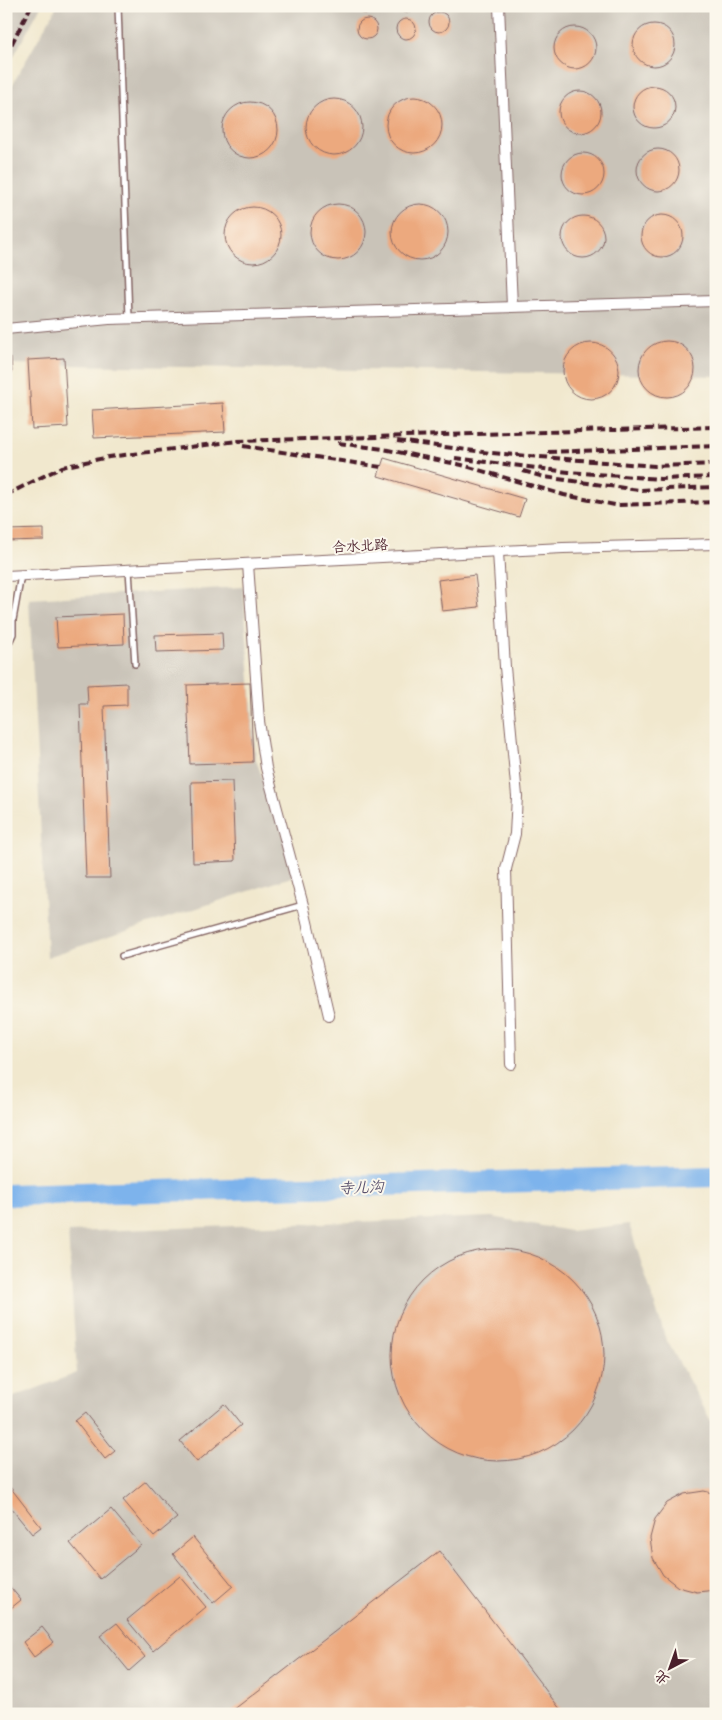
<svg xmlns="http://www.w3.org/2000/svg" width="722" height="1720" font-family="'Playpen Sans','LXGW WenKai TC',sans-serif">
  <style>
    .industrial { fill: #c9c3b8 }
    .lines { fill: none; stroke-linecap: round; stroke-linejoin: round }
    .river { stroke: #7db3ec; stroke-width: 22 }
    .building { fill: #eca97e }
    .service-casing { stroke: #846564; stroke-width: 8 }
    .minor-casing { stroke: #846564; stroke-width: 12 }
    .service { stroke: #fff; stroke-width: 5 }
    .minor { stroke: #fff; stroke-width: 10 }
    .rail { stroke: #4a1f2b; stroke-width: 4; stroke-dasharray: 8 4; stroke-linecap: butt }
    .labels { text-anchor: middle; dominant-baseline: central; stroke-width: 4; stroke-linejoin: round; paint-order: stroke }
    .street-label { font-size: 14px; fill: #4a1f2b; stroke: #fbf7ec }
    .water-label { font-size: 15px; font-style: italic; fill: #5c536f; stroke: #fbf7ec }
  </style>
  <rect width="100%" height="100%" fill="#fbf7ec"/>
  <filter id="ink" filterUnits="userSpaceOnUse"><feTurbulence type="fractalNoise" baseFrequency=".02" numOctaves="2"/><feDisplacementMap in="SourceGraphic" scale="10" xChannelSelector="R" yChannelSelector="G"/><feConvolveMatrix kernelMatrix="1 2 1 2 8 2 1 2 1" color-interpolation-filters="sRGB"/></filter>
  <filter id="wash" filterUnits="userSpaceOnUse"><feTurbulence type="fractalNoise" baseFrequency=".0096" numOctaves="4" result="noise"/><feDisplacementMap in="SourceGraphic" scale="20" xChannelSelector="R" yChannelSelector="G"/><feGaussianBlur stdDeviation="1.12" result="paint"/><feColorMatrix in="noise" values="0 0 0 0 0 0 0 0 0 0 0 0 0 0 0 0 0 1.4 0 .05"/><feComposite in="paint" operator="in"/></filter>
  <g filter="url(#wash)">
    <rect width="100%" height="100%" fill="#f1e8ce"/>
    <g class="industrial">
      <polygon points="6,6 41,6 6,70"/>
      <polygon points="57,6 716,6 716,376 6,364 6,96"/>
      <polygon points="243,587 256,760 298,875 47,957 29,599"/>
      <polygon points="492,1217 570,1231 629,1224 665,1337 716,1430 716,1714 6,1714 6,1400 77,1373 68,1232"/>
    </g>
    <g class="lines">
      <polyline class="river" points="6,1195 716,1176"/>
    </g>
    <g id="blocks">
      <g class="building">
        <polygon points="356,6 376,6 373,12 367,14 361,13"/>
        <polygon points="397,6 416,6 413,10 407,13 401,11"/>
        <circle cx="439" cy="22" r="10"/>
        <circle cx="367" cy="29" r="10"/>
        <circle cx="406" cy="29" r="10"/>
        <circle cx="654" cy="45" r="21"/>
        <circle cx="575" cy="48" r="21"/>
        <circle cx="654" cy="107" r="21"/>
        <circle cx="580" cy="112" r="21"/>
        <circle cx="414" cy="125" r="28"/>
        <circle cx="334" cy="127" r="28"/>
        <circle cx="250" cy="130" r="28"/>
        <circle cx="658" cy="170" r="21"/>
        <circle cx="583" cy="174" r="21"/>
        <circle cx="420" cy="232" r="28"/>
        <circle cx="338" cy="232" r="28"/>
        <circle cx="253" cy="235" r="28"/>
        <circle cx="662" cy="236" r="21"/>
        <circle cx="583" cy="237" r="21"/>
        <circle cx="667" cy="369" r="28"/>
        <circle cx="591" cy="371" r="28"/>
        <polygon points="6,357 11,357 12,372 6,373"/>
        <polygon points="64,358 68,427 32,429 28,360"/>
        <polygon points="223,403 225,432 94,438 92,410"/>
        <polygon points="384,458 525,499 519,517 378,476"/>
        <polygon points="44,529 44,540 6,541 6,530"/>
        <polygon points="475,575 479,607 442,611 438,580"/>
        <polygon points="123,614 124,644 58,647 56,617"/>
        <polygon points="222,633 223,650 156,652 155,635"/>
        <polygon points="127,683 127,705 104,706 110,878 86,878 80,704 88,704 87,685"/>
        <polygon points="250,683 253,762 190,764 187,685"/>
        <polygon points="232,781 235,861 193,863 191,782"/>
        <circle cx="498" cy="1355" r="106"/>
        <polygon points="224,1404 241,1425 197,1462 180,1441"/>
        <polygon points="85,1413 115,1451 105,1459 75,1421"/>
        <polygon points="146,1481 177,1518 154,1537 123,1500"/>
        <polygon points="10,1487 41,1527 32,1534 6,1502 6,1490"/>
        <polygon points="704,1491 716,1494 716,1590 697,1592 678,1587 663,1575 653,1558 650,1538 655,1519 667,1503 684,1494"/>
        <polygon points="111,1509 141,1545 100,1579 70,1543"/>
        <polygon points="193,1537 233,1586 213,1603 173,1554"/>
        <polygon points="439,1551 564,1714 228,1714"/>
        <polygon points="180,1576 206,1607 153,1651 127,1620"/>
        <polygon points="6,1582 21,1600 6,1612"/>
        <polygon points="117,1623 145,1657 129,1671 100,1636"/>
        <polygon points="42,1627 54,1642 34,1657 23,1642"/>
      </g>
    </g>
  </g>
  <g filter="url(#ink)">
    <use href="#blocks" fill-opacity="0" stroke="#846564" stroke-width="1"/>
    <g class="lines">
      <g class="service-casing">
        <g id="service">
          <polyline points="118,6 129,318"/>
          <polyline points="129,570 135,664"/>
          <polyline points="6,649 13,634 13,620 21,575"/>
          <polyline points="122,956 303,905"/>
        </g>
      </g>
      <g class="minor-casing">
        <g id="minor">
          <polyline points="499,6 512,306"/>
          <polyline points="6,329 109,319 716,301"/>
          <polyline points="498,552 505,667 517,796 515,834 506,869 511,1064"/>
          <polyline points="248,564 259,721 266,768 303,905 329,1016"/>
          <polyline points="6,576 563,548 716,544"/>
        </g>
      </g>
      <use href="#service" class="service"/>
      <use href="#minor" class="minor"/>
      <g class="rail">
        <polyline points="6,11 8,6"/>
        <polyline points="6,55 31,6"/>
        <polyline points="397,441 491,453 655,466 716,464"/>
        <polyline points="338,443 383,449 462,465 564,495 615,505 716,502"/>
        <polyline points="243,446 381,467"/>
        <polyline points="548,452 716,446"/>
        <polyline points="455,458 569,472 660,479 716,477"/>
        <polyline points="523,471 544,477 639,490 716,487"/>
        <polyline points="6,495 62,467 109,457 237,441 716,427"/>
      </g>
    </g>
  </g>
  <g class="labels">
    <g class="street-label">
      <text transform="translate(360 545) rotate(-3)">合水北路</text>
    </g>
    <g class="water-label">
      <text transform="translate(361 1186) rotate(-2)">寺儿沟</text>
    </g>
  </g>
  <rect width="722" height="1720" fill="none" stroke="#fbf7ec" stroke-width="25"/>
  <g transform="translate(670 1668) rotate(221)" stroke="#fbf7ec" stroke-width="4" paint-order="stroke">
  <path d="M0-4L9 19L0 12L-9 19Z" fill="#4a1f2b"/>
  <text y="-8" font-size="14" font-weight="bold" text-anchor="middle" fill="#4a1f2b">北</text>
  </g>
</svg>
